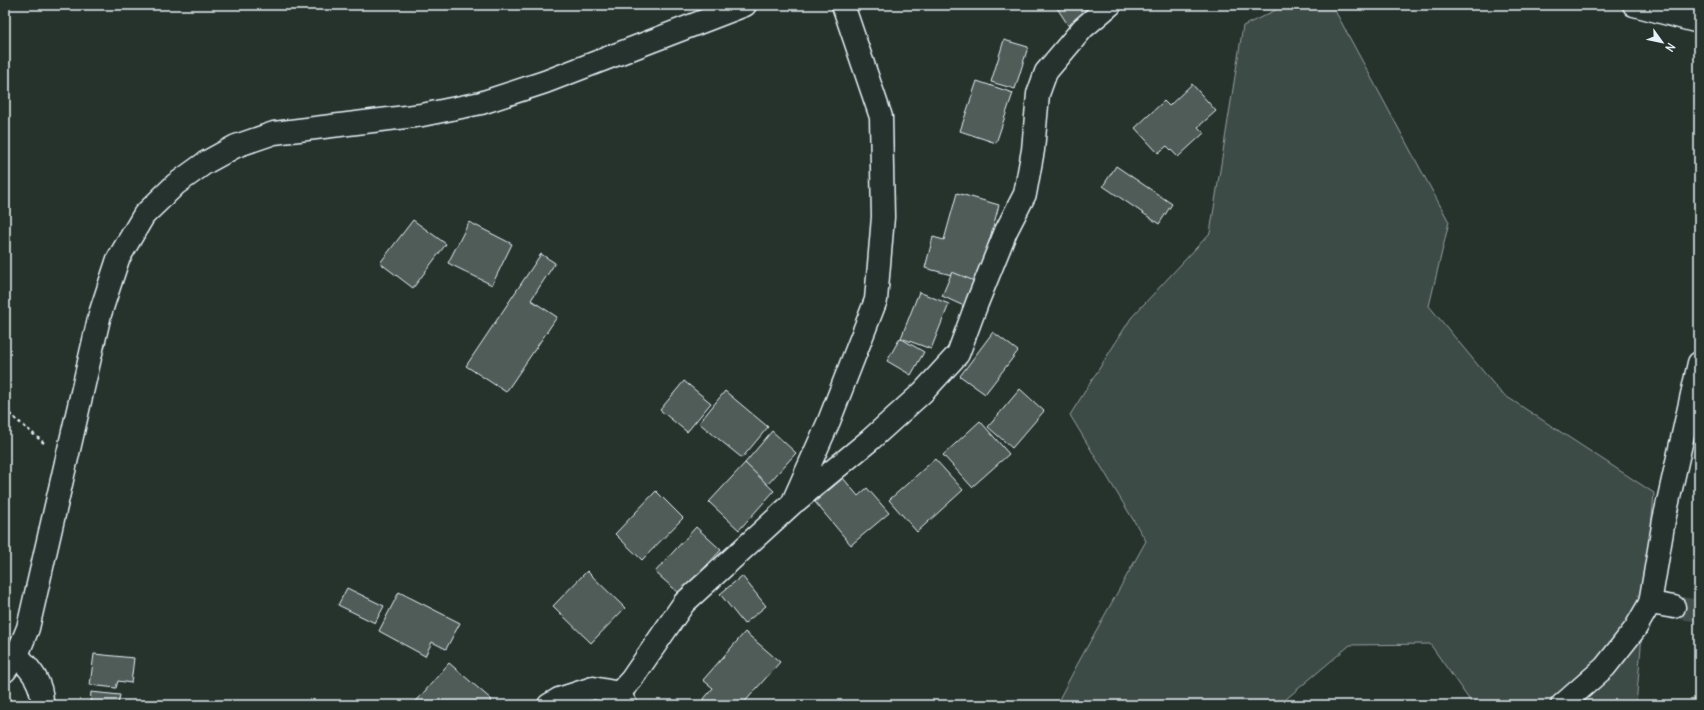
<svg xmlns="http://www.w3.org/2000/svg" width="1704" height="710" font-family="Delius,sans-serif">
  <style>
    .green { fill: #3e4b47; stroke: #939ea0 }
    .building { fill: #505c59; stroke: #e8f1f8 }
    .lines { fill: none; stroke-linecap: round; stroke-linejoin: round }
    .minor-tunnel { stroke: #43504b; stroke-width: 22; stroke-dasharray: 22 11; stroke-linecap: butt }
    .minor-casing { stroke: #e8f1f8; stroke-width: 25 }
    .path { stroke: #e8f1f8; stroke-width: 2.5; stroke-dasharray: 3 3; stroke-linecap: butt }
    .minor { stroke: #26332d; stroke-width: 22 }
  </style>
  <rect width="100%" height="100%" fill="#26332d"/>
  <filter id="ink" filterUnits="userSpaceOnUse"><feTurbulence type="fractalNoise" baseFrequency=".025" numOctaves="2"/><feDisplacementMap in="SourceGraphic" scale="8" xChannelSelector="R" yChannelSelector="G"/><feConvolveMatrix kernelMatrix="1 2 1 2 8 2 1 2 1" color-interpolation-filters="sRGB"/></filter>
  <g filter="url(#ink)">
    <polygon class="green" points="1286,5 1332,5 1449,222 1429,306 1501,393 1654,493 1636,705 1473,705 1430,644 1350,645 1279,705 1056,705 1077,665 1146,541 1070,415 1131,318 1210,233 1243,26"/>
    <g class="building">
      <polygon points="1055,5 1089,5 1086,7 1093,13 1070,28"/>
      <polygon points="1004,40 1028,47 1015,89 991,82"/>
      <polygon points="977,81 1013,93 996,143 960,131"/>
      <polygon points="1192,84 1216,111 1198,127 1204,133 1178,157 1167,146 1158,153 1135,128 1164,101 1169,106"/>
      <polygon points="1116,166 1172,204 1159,224 1103,186"/>
      <polygon points="957,193 999,205 978,282 925,268 933,237 944,240"/>
      <polygon points="413,220 446,244 413,288 380,263"/>
      <polygon points="469,222 512,244 492,285 448,263"/>
      <polygon points="541,254 555,263 531,300 557,317 506,392 466,366"/>
      <polygon points="952,272 977,282 966,307 942,296"/>
      <polygon points="919,292 949,304 931,349 901,338"/>
      <polygon points="993,332 1018,351 985,394 960,376"/>
      <polygon points="900,338 924,352 911,375 887,361"/>
      <polygon points="684,381 711,403 687,432 660,410"/>
      <polygon points="1020,389 1044,411 1012,448 988,427"/>
      <polygon points="725,391 768,427 742,458 699,423"/>
      <polygon points="980,421 1009,454 972,487 943,455"/>
      <polygon points="772,431 796,453 767,485 745,463"/>
      <polygon points="935,459 963,490 917,532 889,500"/>
      <polygon points="745,463 774,491 739,530 709,502"/>
      <polygon points="843,478 858,496 867,488 889,513 851,545 815,502"/>
      <polygon points="656,491 683,518 642,560 615,534"/>
      <polygon points="696,527 721,550 680,594 655,572"/>
      <polygon points="587,571 625,608 591,643 553,606"/>
      <polygon points="742,576 766,606 744,624 720,594"/>
      <polygon points="347,588 384,606 375,623 338,605"/>
      <polygon points="399,592 460,623 446,649 432,642 425,656 379,631"/>
      <polygon points="745,632 780,662 742,705 708,705 703,700 713,688 703,680"/>
      <polygon points="94,654 134,658 131,683 118,681 116,688 90,685"/>
      <polygon points="449,663 492,700 488,705 413,705"/>
      <polygon points="91,692 120,695 118,705 90,705"/>
      <polygon points="155,701 187,704 187,705 155,705"/>
    </g>
    <g class="lines">
      <polyline class="minor-tunnel" points="1674,607 1699,611"/>
      <g class="minor-casing">
        <g id="minor">
          <polyline points="1634,5 1699,22"/>
          <polyline points="796,501 870,440 923,392 958,354 977,303 1006,231 1025,194 1033,150 1038,94 1046,72 1083,28 1110,5"/>
          <polyline points="1650,603 1674,607"/>
          <path d="M 17,655 C 31,670 43,683 42,705"/>
          <polyline points="5,671 17,655 28,628 100,314 118,259 144,215 176,184 205,163 236,146 274,133 422,115 481,103 545,82 745,5"/>
          <polyline points="619,693 631,680 684,603 792,504 829,421 876,300 883,217 881,117 843,5"/>
          <polyline points="549,705 559,699 593,688 619,693 626,705"/>
          <polyline points="1562,705 1605,667 1635,629 1650,603 1664,520 1699,363"/>
        </g>
      </g>
      <polyline class="path" points="5,410 44,443"/>
      <use href="#minor" class="minor"/>
    </g>
  </g>
  <rect width="1704" height="710" fill="none" stroke="#26332d" stroke-width="20"/>
  <rect x="10" y="10" width="1684" height="690" fill="none" stroke="#e8f1f8" stroke-width="1.5" filter="url(#ink)"/>
  <g transform="translate(1662 42) rotate(123)" stroke="#26332d" stroke-width="3" paint-order="stroke">
  <path d="M0-3L7 15L0 10L-7 15Z" fill="#e8f1f8"/>
  <text y="-6" font-size="11" font-weight="bold" text-anchor="middle" fill="#e8f1f8">N</text>
  </g>
</svg>
